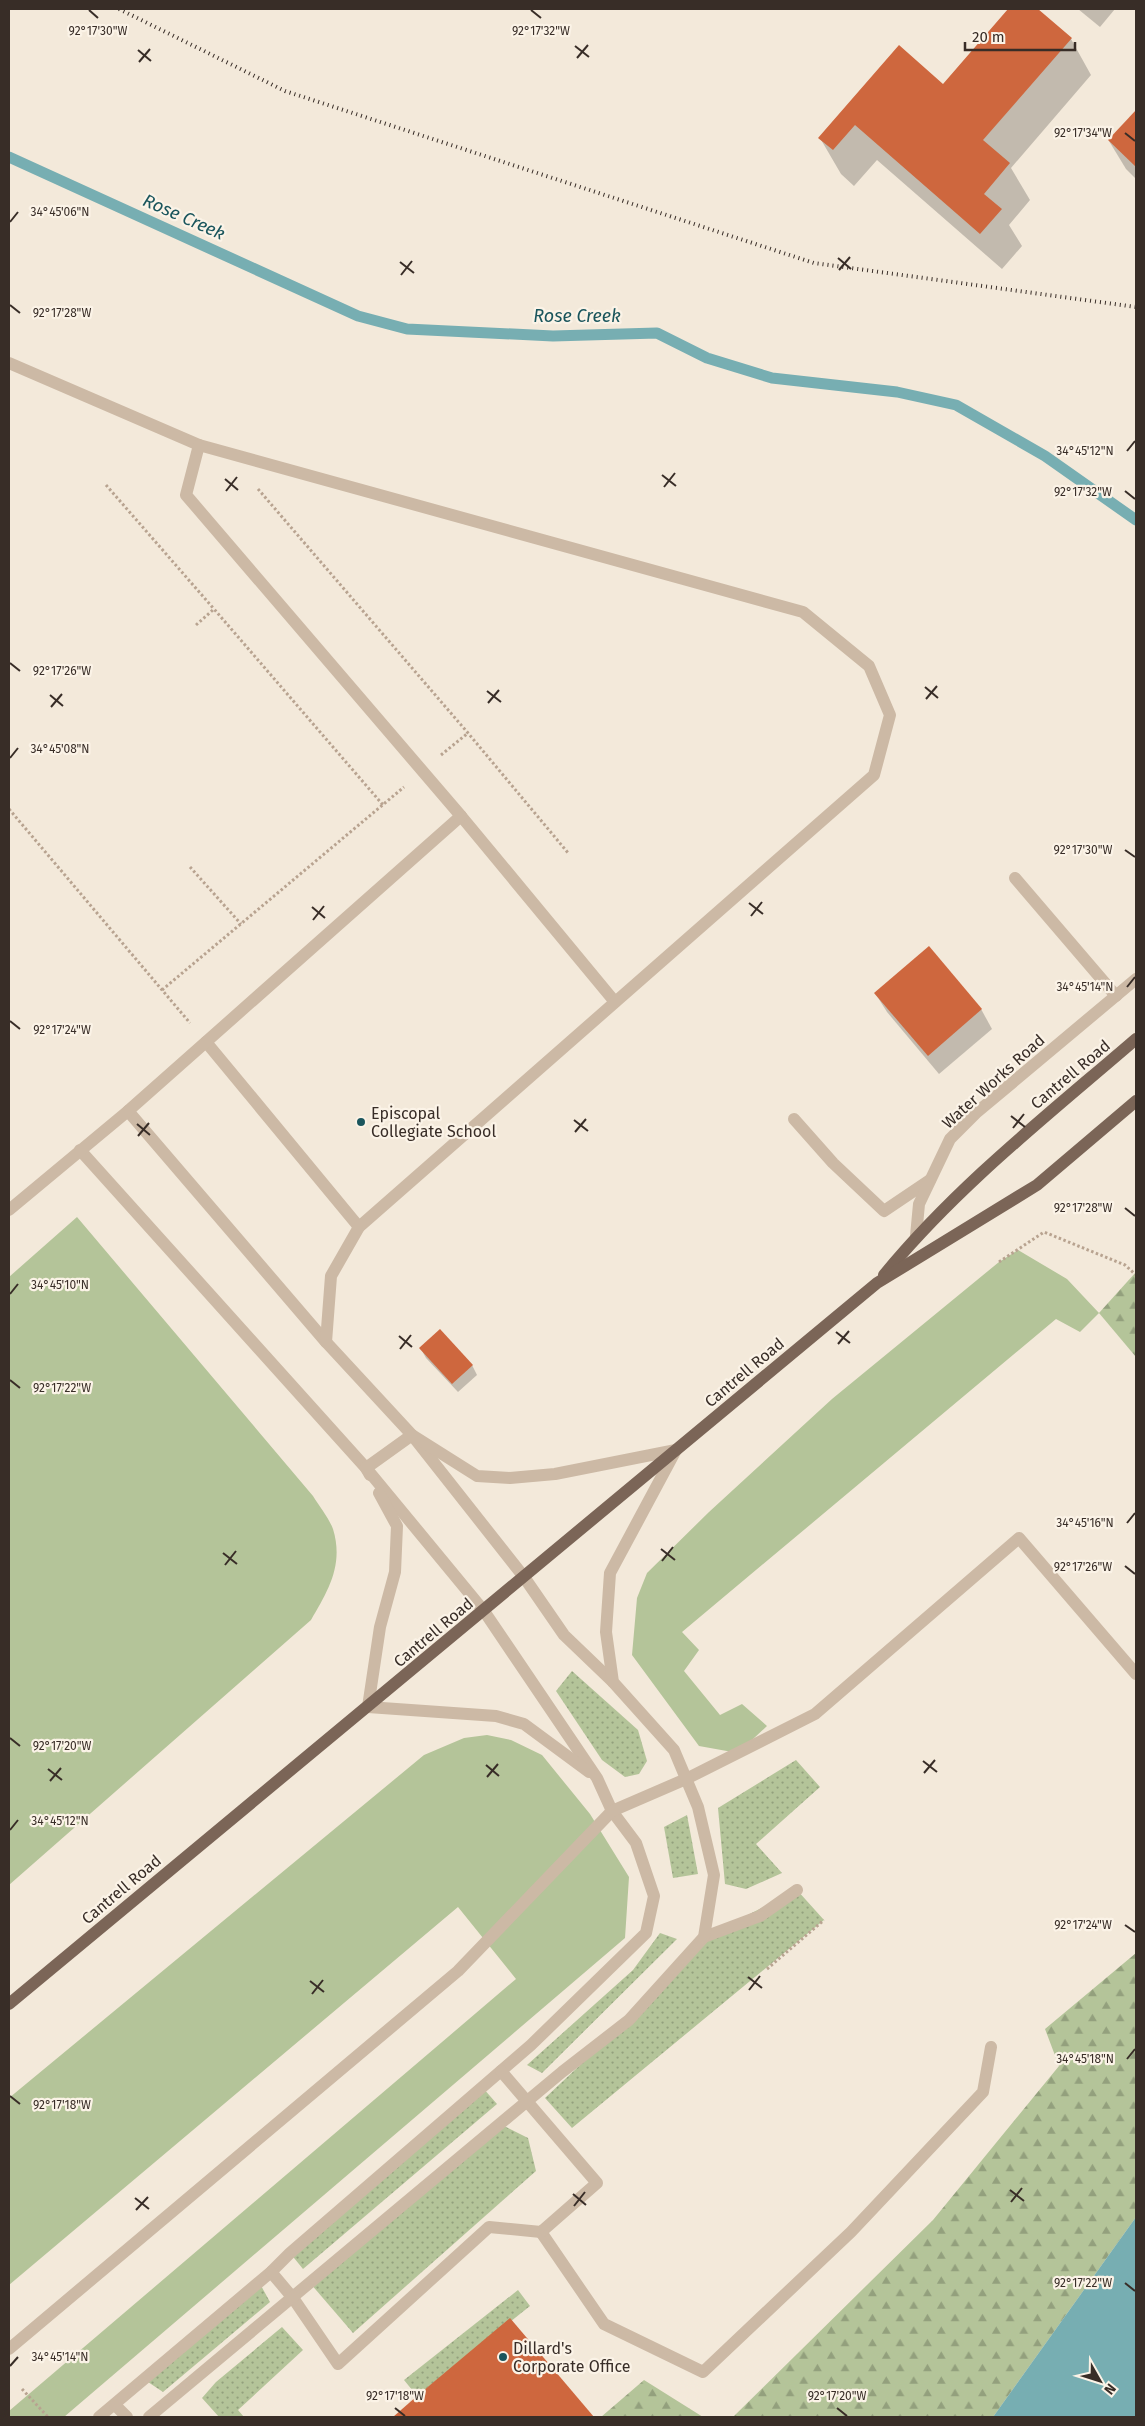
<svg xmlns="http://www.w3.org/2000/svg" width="1145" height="2426" font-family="'Fira Sans',sans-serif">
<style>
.green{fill:#b4c499}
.forest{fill:url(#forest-firs)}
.garden{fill:url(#garden-dots)}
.water{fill:#77aeb2}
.shadow{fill:#0003}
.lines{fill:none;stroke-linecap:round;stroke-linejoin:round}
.stream{stroke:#77aeb2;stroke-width:11}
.building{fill:#ce673e}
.path{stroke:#b8a390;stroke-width:3;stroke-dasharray:2.5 2.5;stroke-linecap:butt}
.lane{stroke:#ccb9a5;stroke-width:12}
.primary{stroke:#7b6557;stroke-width:12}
.rail{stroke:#382d27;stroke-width:4;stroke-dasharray:1 4;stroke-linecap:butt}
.ticks{fill:none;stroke:#382d27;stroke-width:2}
.poi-dot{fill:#1a555c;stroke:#fbf3e7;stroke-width:2}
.labels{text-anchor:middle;stroke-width:4.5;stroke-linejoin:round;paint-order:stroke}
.street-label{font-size:16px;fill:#382d27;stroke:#fbf3e7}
.poi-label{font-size:16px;fill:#382d27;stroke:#fbf3e7;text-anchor:start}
.water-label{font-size:18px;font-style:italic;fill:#1a555c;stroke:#fbf3e7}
.ticks-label{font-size:12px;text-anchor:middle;fill:#382d27;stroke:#fbf3e7;stroke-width:4.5;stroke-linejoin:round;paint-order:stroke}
</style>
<defs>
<pattern id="forest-firs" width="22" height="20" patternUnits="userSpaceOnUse" patternTransform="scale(1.25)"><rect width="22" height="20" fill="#b4c499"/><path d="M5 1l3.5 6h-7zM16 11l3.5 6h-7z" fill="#93a07d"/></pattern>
<pattern id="garden-dots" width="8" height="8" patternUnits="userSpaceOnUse" patternTransform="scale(1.25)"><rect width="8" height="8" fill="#b4c499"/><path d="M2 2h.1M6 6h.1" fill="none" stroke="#93a07d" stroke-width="1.8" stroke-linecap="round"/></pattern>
</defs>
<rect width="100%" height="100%" fill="#f3e9da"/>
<!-- green -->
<g class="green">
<path d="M77 1217 313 1496C319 1506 329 1518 333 1529 344 1565 328 1591 311 1620L9 1885V1277Z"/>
<path d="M1018 1250 1067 1279 1099 1313 1080 1332 1056 1319 682 1632 699 1650 684 1671 720 1715 742 1704 767 1726 738 1753 699 1746 632 1655 637 1598 647 1573 709 1512 832 1399 999 1262Z"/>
<path d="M487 1735 511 1740 542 1755 590 1814 629 1877 625 1938 64 2417H9V2411L516 1979 458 1907 9 2285V2098L424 1755 464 1738Z"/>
</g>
<!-- forest -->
<g class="forest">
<path d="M1136 1272V1357L1099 1313Z"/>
<path d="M1136 1953V2217L993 2417H733L933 2220 1059 2066 1045 2029Z"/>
<path d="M644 2380 703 2417H704H601Z"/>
</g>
<!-- garden -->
<g class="garden">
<path d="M572 1671 638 1730 647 1761 639 1774 625 1777 602 1760 556 1691Z"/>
<path d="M796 1760 820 1787 756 1844 782 1873 746 1889 725 1884 718 1808Z"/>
<path d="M687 1815 698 1874 673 1878 664 1827Z"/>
<path d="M797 1890 824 1920 572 2128 545 2098 628 2020 704 1937Z"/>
<path d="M660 1933 677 1939 542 2073 527 2065 633 1970Z"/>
<path d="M483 2088 497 2104 303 2269 290 2253Z"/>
<path d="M500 2124 528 2138 536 2171 353 2333 310 2283Z"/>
<path d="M259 2282 270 2302 163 2392 145 2380Z"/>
<path d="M518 2290 530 2306 417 2396 404 2380Z"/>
<path d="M282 2327 303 2350 238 2410 244 2417H219L202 2398 216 2382Z"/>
</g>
<!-- water -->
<path class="water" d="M1136 2217V2417H993Z"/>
<!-- shadow -->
<g class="shadow">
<path d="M1010 9H1036L1071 39 1091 75 1011 168 1030 200 1009 225 1022 246 1002 269 877 160 854 186 841 174 820 138 943 86Z"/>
<path d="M1078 9H1115L1100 27Z"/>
<path d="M1136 111V179L1126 169 1109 141Z"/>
<path d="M875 993 981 1009 992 1029 939 1074 887 1012Z"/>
<path d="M421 1349 472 1365 477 1375 458 1392 426 1358Z"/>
<path d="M510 2319 593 2417H397Z"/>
</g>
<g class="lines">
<!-- stream -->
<path class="stream" d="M9 157 358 316 407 329 553 336 657 333 707 358 772 378 897 392 956 405 1045 456 1136 520"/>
</g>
<!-- building -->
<g class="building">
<path d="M1008 9H1038L1072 38 983 140 1010 163 984 194 1002 209 980 234 855 125 833 150 818 138 899 45 943 84Z"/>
<path d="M1136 110V167L1108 140Z"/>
<path d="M929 946 982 1009 928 1056 874 993Z"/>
<path d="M440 1329 473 1365 452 1384 419 1348Z"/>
<path d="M510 2318 594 2417H393L417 2396Z"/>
</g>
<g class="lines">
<!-- path -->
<g class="path">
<path d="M106 485 214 609"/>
<path d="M258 489 468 733 569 854"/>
<path d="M196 625 214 609 383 805"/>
<path d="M441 755 468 733"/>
<path d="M9 809 190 1023"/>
<path d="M190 867 241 924"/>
<path d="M162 990 404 787"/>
<path d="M999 1262 1044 1232 1125 1265 1136 1275"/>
<path d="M767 1969 824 1920"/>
<path d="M22 2389 48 2417"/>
</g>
<!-- lane -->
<g class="lane">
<path d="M9 363 199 445"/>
<path d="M461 816 615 1002"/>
<path d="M1015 878 1116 996"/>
<path d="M206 1042 359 1227"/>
<path d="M128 1111 326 1342 412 1435 524 1577 564 1635 613 1682"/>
<path d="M794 1119 833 1163 884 1211 930 1180"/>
<path d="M80 1150 366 1468 484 1611 597 1778 612 1811 636 1843 654 1896 646 1933 531 2045 290 2253 271 2272 99 2417"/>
<path d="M9 1210 128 1111 461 816 186 495 199 445 803 612 869 666 890 715 874 775 359 1227 331 1276 326 1342"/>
<path d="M916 1236 919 1204 950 1139 976 1113 1136 979"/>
<path d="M370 1475 366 1468 412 1435 477 1476 510 1478 555 1474 676 1450"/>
<path d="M379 1493 397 1526 395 1572 380 1627 368 1707 496 1716 524 1724 589 1772"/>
<path d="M704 1937 760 1916 797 1890"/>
<path d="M541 2232 604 2324 703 2372 851 2232 983 2092 991 2047"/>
<path d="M271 2272 293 2298 338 2364 489 2227 541 2232 597 2183 501 2071"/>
<path d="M9 2349 458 1971 612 1811 686 1779 815 1714 1019 1538 1136 1674"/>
<path d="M115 2405 127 2417"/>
<path d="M149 2417 562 2072 629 2020 704 1937 714 1875 698 1807 674 1750 613 1682 606 1632 610 1573 676 1450"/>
</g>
<!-- primary -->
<g class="primary">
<path d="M884 1275C957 1186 1049 1114 1136 1039"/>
<path d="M9 2004 877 1283 1037 1185 1136 1101"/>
</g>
<!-- rail -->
<path class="rail" d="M119 9 285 91 814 263 1136 307"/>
</g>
<!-- ticks -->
<path class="ticks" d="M89 10 98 18M531 10 541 18M575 46 589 57M138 50 151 61M577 58 588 45M139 62 150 49M1125 133 1135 141M10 222 18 212M838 258 851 269M400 262 414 273M839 270 850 257M401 275 412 261M10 305 20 313M1127 451 1135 441M662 475 676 486M225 479 238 490M664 487 675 473M226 491 237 477M1125 491 1135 499M10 663 20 671M925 687 938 698M487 691 501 702M50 695 63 706M926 699 937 686M488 703 499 690M51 707 62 694M10 758 18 748M1125 850 1135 857M749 903 763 914M312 907 325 918M751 916 762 902M313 920 324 906M1127 987 1135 977M10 1021 20 1029M1011 1116 1025 1127M574 1120 588 1131M137 1124 150 1135M1013 1128 1024 1114M575 1132 586 1119M138 1136 149 1123M1125 1208 1135 1216M10 1294 18 1284M836 1332 850 1343M399 1336 412 1347M838 1344 849 1331M400 1349 411 1335M10 1380 20 1388M1127 1523 1135 1513M661 1549 675 1560M223 1553 237 1564M662 1561 673 1547M225 1565 236 1551M1125 1566 1135 1574M10 1738 20 1746M923 1761 937 1772M486 1765 499 1776M48 1769 62 1780M924 1773 935 1760M487 1777 498 1764M50 1781 61 1768M10 1830 18 1820M1125 1925 1135 1932M748 1977 762 1988M310 1981 324 1992M749 1990 760 1976M312 1994 323 1980M1127 2059 1135 2049M10 2096 20 2104M1010 2190 1024 2201M573 2194 586 2205M135 2198 149 2209M1011 2202 1022 2188M574 2206 585 2192M136 2210 148 2197M1125 2283 1135 2291M10 2366 18 2357M395 2408 405 2416M837 2408 847 2416"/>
<!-- markers -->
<g class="poi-dot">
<circle cx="361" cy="1122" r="5"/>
<circle cx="503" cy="2357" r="5"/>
</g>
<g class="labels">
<!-- street labels -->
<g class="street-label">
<text transform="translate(1070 1074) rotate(-40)" y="6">Cantrell Road</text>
<text transform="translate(993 1081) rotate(-42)" y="6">Water Works Road</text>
<text transform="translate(744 1372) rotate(-40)" y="6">Cantrell Road</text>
<text transform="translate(433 1632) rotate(-40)" y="6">Cantrell Road</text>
<text transform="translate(121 1889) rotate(-40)" y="6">Cantrell Road</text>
</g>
<!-- poi labels -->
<g class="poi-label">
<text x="371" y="1119">Episcopal<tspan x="371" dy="18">Collegiate School</tspan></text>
<text x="513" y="2354">Dillard's<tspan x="513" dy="18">Corporate Office</tspan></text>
</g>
<!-- water labels -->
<g class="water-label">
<text transform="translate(184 217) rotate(24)" y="6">Rose Creek</text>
<text x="577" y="322">Rose Creek</text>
</g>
</g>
<g class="ticks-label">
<text x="98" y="35">92°17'30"W</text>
<text x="541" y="35">92°17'32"W</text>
<text x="1083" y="137">92°17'34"W</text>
<text x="60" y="216">34°45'06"N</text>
<text x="62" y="317">92°17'28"W</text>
<text x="1085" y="455">34°45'12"N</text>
<text x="1083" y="496">92°17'32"W</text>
<text x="62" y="675">92°17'26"W</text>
<text x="60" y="753">34°45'08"N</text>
<text x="1083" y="854">92°17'30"W</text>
<text x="1085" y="991">34°45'14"N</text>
<text x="62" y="1034">92°17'24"W</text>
<text x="1083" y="1212">92°17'28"W</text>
<text x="60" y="1289">34°45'10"N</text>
<text x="62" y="1392">92°17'22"W</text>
<text x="1085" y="1527">34°45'16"N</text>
<text x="1083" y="1571">92°17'26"W</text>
<text x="62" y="1750">92°17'20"W</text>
<text x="60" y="1825">34°45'12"N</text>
<text x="1083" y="1929">92°17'24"W</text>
<text x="1085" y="2063">34°45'18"N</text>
<text x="62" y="2109">92°17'18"W</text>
<text x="1083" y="2287">92°17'22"W</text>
<text x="60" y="2361">34°45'14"N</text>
<text x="395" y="2400">92°17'18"W</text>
<text x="837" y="2400">92°17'20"W</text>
</g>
<!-- border -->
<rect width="1145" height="2426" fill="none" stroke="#382d27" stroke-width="20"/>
<!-- north arrow -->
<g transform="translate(1100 2381) rotate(129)" stroke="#fbf3e7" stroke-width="4" paint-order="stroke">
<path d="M0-4L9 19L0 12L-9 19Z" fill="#382d27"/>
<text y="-8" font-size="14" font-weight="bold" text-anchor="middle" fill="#382d27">N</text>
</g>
<!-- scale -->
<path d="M965 42v8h110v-8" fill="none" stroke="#382d27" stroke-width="2.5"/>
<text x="972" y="42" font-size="15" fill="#382d27" stroke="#fbf3e7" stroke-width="4" paint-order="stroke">20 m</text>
</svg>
